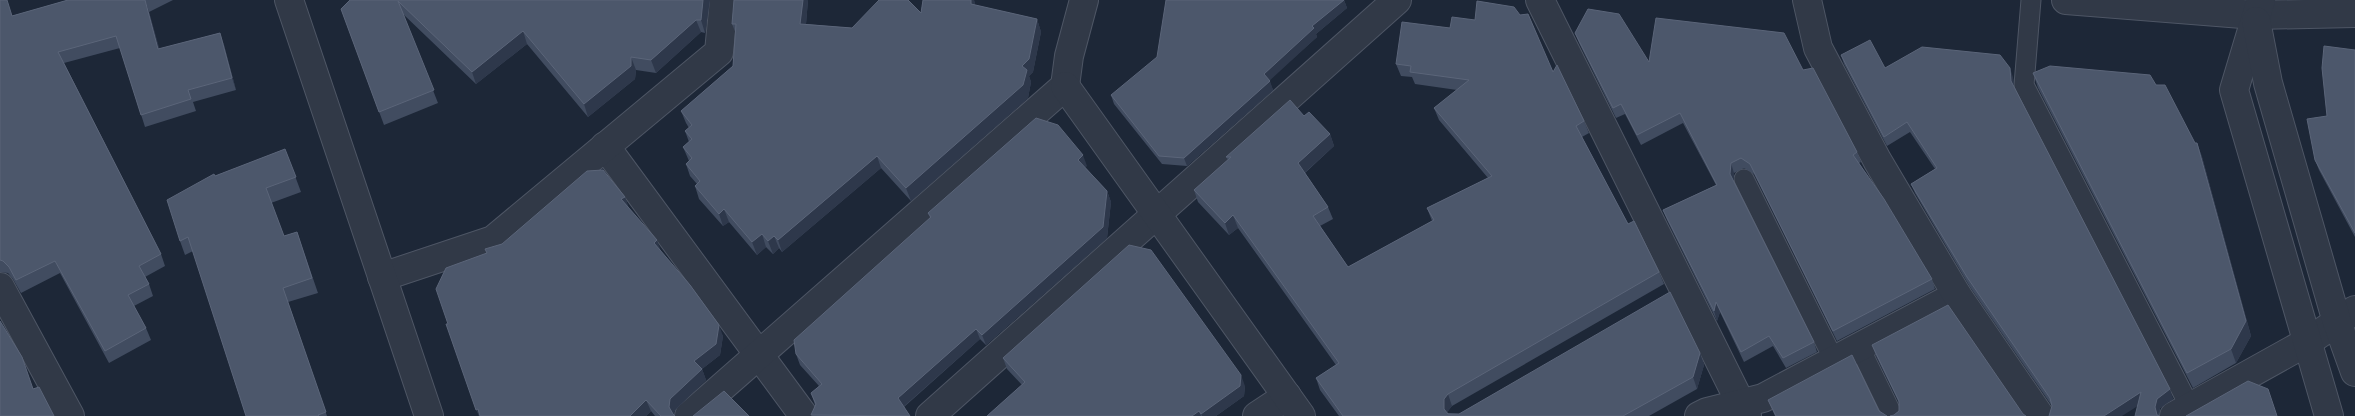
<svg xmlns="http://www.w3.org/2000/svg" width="2355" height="416" font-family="'Roboto Condensed',sans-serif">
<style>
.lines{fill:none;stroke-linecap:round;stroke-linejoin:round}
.service-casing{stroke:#4e5665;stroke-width:21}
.minor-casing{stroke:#4e5665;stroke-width:30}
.tertiary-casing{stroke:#4e5665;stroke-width:30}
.service{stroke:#313947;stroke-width:19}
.minor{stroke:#313947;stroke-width:28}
.tertiary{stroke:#313947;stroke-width:28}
.wall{fill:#414c60}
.shaded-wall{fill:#2e384b}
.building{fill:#4c576b;stroke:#5b6579}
</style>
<rect width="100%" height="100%" fill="#1d2737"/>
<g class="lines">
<!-- service casing -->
<g class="service-casing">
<g id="service">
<path d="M2031 0 2024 85 2190 407"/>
<path d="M1744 179 1834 360"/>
<path d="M1860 348 1893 416"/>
</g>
</g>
<!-- minor casing -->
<g class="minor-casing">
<g id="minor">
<path d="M1540 0 1747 416"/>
<path d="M605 146 804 416"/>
<path d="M382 277 493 240 719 52 724 0"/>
<path d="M0 287 70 416"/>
<path d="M689 416 1065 86 1069 56 1084 0"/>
<path d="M930 416 1397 0"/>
<path d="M1257 416 1287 396"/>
<path d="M1699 416 1707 412 1763 398 1957 295"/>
<path d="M2174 416 2307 342 2355 310"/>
</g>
</g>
<!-- tertiary casing -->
<g class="tertiary-casing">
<g id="tertiary">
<path d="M289 0 429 416"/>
<path d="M1807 0 1818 48 1877 160 1957 295 2040 416"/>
<path d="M2066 0 2255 15 2355 13"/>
<path d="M2261 0 2234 90 2329 416"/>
<path d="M2256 21 2268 83 2337 322 2355 372"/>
<path d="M1065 86 1301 416"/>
</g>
</g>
<!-- service -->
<use href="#service" class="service"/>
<!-- minor -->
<use href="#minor" class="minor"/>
<!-- tertiary -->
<use href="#tertiary" class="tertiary"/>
</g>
<!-- wall -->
<g class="wall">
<path d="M0 0 12 16 68 0H173L149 12 159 49 220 33 224 45 236 90 193 102 196 111 145 127 120 48 64 63 161 254 165 266 145 277 149 284 153 296 134 306 146 328 151 340 109 363 60 273 21 293 13 279 8 273 0 272Z"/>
<path d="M350 0H710L705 33 701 32 656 73 636 70 635 79 588 117 527 44 476 84 403 14 438 103 384 125 341 9Z"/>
<path d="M734 0H808L806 24 852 28 921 13 923 0H974L975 5 1037 19 1041 32 1033 72 1029 76 1031 82 1028 98 911 201 881 168 782 252 779 248 773 254 766 247 757 255 729 222 723 226 699 199 695 186 697 184 690 176 686 164 689 161 683 147 689 142 685 131 689 128 686 123 681 111 733 66 736 34 732 24Z"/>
<path d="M1344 0 1347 8 1316 34 1317 37 1269 80 1273 90 1187 166 1162 164 1114 104 1111 95Z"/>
<path d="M1575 33 1649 62 1803 70 1857 152 1861 162 1859 163 1932 279 1935 289 1837 341 1754 174 1744 168 1734 173V182L1814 342 1817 352 1786 368 1773 346 1744 362 1720 312 1717 321 1667 220 1663 210 1716 185 1683 123 1641 145 1625 114 1616 118 1579 43Z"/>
<path d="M2355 50V237L2319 170 2315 160Z"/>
<path d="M1841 55 1885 68 2013 77 2014 87 2173 399 2160 408 2159 416 2138 406H2052L1970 287 1915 193 1911 184 1935 169 1910 132 1887 146 1844 64Z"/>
<path d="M1396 64 1553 72 1584 121 1589 133 1582 137 1628 224 1659 272 1664 284 1452 406 1448 411V413L1459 414 1700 353 1704 365 1697 389 1649 416H1339L1320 390 1316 378 1336 365 1238 228 1229 235 1198 202 1194 190 1228 160 1226 157 1304 116 1330 134 1334 146 1305 173 1328 207 1333 219 1320 226 1348 267 1432 221 1427 208 1488 178 1439 120 1434 108 1457 90 1415 84 1412 77 1401 76Z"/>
<path d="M2033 73 2156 85 2195 143H2197L2202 157 2251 336 2236 363 2193 388 2038 88Z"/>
<path d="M285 149 301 192 271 203 284 236 297 232 318 293 288 302 327 416H246L193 251 185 255 180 241 215 176Z"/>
<path d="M1087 166 1085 167 1107 191 1111 202 1107 238 986 345 980 339 904 407 910 416H812L815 405 811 393 819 386 800 365 796 354 930 218 928 213Z"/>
<path d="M625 197 628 207 723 336 720 355 702 369 706 380 674 411V415L675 416H655L651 411 646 416H479L446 324H448L487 253 502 244Z"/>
<path d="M1872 345 2023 414 1894 415 1899 411V403L1876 356Z"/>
<path d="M1003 358 1245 386 1244 396 1216 416H987L1022 385 1007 369Z"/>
<path d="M1768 400 1879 411 1887 416H1775Z"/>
</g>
<!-- shaded-wall -->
<g class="shaded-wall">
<path d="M145 0 149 12 163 61 158 49Z"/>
<path d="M703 0H710L705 33 701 20Z"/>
<path d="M803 0H808L805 36 800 24Z"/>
<path d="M971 0H974L976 7 971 4Z"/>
<path d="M1344 0 1347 8 1316 34 1317 37 1267 83 1264 74 1312 26Z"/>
<path d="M1037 19 1041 32 1033 72 1029 76 1031 82 1028 98 911 201 906 188 1022 66Z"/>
<path d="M696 20 701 32 656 73 651 60Z"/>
<path d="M523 31 527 44 476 84 472 72Z"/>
<path d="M220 33 224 45 236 90 232 78Z"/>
<path d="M631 57 636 70 635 79 588 117 584 104Z"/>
<path d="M2010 68 2013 77 2014 90 2011 81Z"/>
<path d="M1270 81 1273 90 1187 166 1184 158Z"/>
<path d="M1330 134 1334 146 1302 175 1298 163Z"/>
<path d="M2197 143 2202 157 2251 336 2236 363 2231 349Z"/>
<path d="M1083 155 1087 166 1082 170 1078 160Z"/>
<path d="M877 156 881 168 782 252 778 240Z"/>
<path d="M1731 163 1734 173V184L1730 174Z"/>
<path d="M1107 191 1111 202 1107 238 986 345 982 335Z"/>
<path d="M625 197 629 208 621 199Z"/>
<path d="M724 209 729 222 723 226 719 214Z"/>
<path d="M1233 215 1238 228 1229 235 1225 223Z"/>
<path d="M762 234 766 247 757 255 752 242Z"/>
<path d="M774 236 779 248 773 254 768 241Z"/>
<path d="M657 240 661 251 654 243Z"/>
<path d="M1716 302 1720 312 1717 321 1714 311Z"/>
<path d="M719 325 723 336 720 355 702 369 706 380 674 411V416L669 407 670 399 694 361Z"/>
<path d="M976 329 980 339 902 408 898 398Z"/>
<path d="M1700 353 1704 365 1697 389 1693 377Z"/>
<path d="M1241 375 1245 386 1244 396 1216 416H1202L1201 414Z"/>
<path d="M2170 389 2173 399 2160 408 2158 416 2155 407 2157 399Z"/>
<path d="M2141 392 2144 402 2122 416H2104Z"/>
<path d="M1448 394 1452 406 1448 411V416L1444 409V399Z"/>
<path d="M646 400 651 411 646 416H630Z"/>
<path d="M478 409 481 416H479L476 410Z"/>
<path d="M1199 411 1201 416H1192Z"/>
</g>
<!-- building -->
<g class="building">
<path d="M0 0H7L12 16 68 0H145L158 49 220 33 232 78 188 90 191 99 141 115 116 36 58 52 161 254 139 266 149 284 128 295 146 328 105 351 55 261 16 280 9 267 3 261 0 260Z"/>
<path d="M350 0H703L701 20H696L651 60 631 57V66L584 104 523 31 472 72 398 1 434 90 379 112 341 9Z"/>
<path d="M734 0H803L800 24 852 28 879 0H908L921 13 923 0H971V4L1037 19 1029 59 1022 66 1027 70 1023 85 906 188 877 156 778 240 774 236 768 241 762 234 752 242 724 209 719 214 695 186 700 181 686 164 692 158 683 147 692 139 685 131 692 125 681 111 733 66 736 24H732Z"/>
<path d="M1166 0H1344L1312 26 1314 28 1264 74 1270 81 1184 158 1159 156 1111 95 1157 57Z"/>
<path d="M1477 1 1514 7 1520 15 1528 14 1553 72 1557 65 1584 121 1576 126 1628 224 1634 221 1659 272 1448 394 1444 399V409L1448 414H1459L1670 292 1700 353 1693 377 1623 416H1343L1316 378 1339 363 1233 215 1225 223 1194 190 1231 157H1226L1290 100 1304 116 1309 112 1330 134 1298 163 1328 207 1313 216 1348 267 1434 220 1427 208 1492 176 1434 108 1469 80 1410 72 1411 66 1396 64 1402 22 1450 28 1452 17 1475 20Z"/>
<path d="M1588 9 1619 14 1649 62 1656 18 1784 33 1803 70 1813 68 1857 152 1853 155 1884 199 1932 279 1833 331 1750 164 1741 158 1731 163 1730 174 1814 342 1783 358 1769 336 1741 352 1716 302 1714 311 1663 210 1717 185 1680 113 1637 135 1621 104 1613 108 1575 33Z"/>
<path d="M1870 40 1885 68 1922 47 2000 55 2010 68 2011 81 2170 389 2157 399 2155 407 2157 415 2159 416H2135L2141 392 2104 416H2049L2052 406 2050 398 1967 277 1911 184 1937 168 1907 122 1884 137 1841 55Z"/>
<path d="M2324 46 2355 50V233L2315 160 2307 119 2327 116 2322 68Z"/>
<path d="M2050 66 2150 75 2156 85H2165L2195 143H2197L2246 321 2231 349 2187 373 2033 73Z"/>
<path d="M1036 118 1058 125 1083 155 1078 160 1107 191 1103 227 982 335 976 329 898 398 910 416 811 415 816 404 811 393 822 384 796 354 794 340 931 217 928 213Z"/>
<path d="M285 149 296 177 266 188 284 236 297 232 312 278 283 288 326 412 318 415 319 416H246L188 237 180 241 167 200 214 174 215 176Z"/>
<path d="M603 170 625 197 621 199 657 240 654 243 690 285 719 325 716 344 694 361 702 369 670 399 669 407 673 414 675 416H661L646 400 630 416H480L478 409 476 410 446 324H448L436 289 446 268 487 253 485 249 502 244 587 171Z"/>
<path d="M1129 245 1151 250 1241 375 1240 386 1201 414 1199 411 1192 416H987L1025 382 1003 358Z"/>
<path d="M1948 305 2023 414 2026 416H1890L1894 415 1899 411V401L1872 345Z"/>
<path d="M0 321 22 357 33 389 39 387 54 416H0Z"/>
<path d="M1852 355 1879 411 1887 416H1776L1768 400Z"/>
<path d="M2248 381 2268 389 2277 416H2186Z"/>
<path d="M724 391 749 416H693Z"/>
</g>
</svg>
